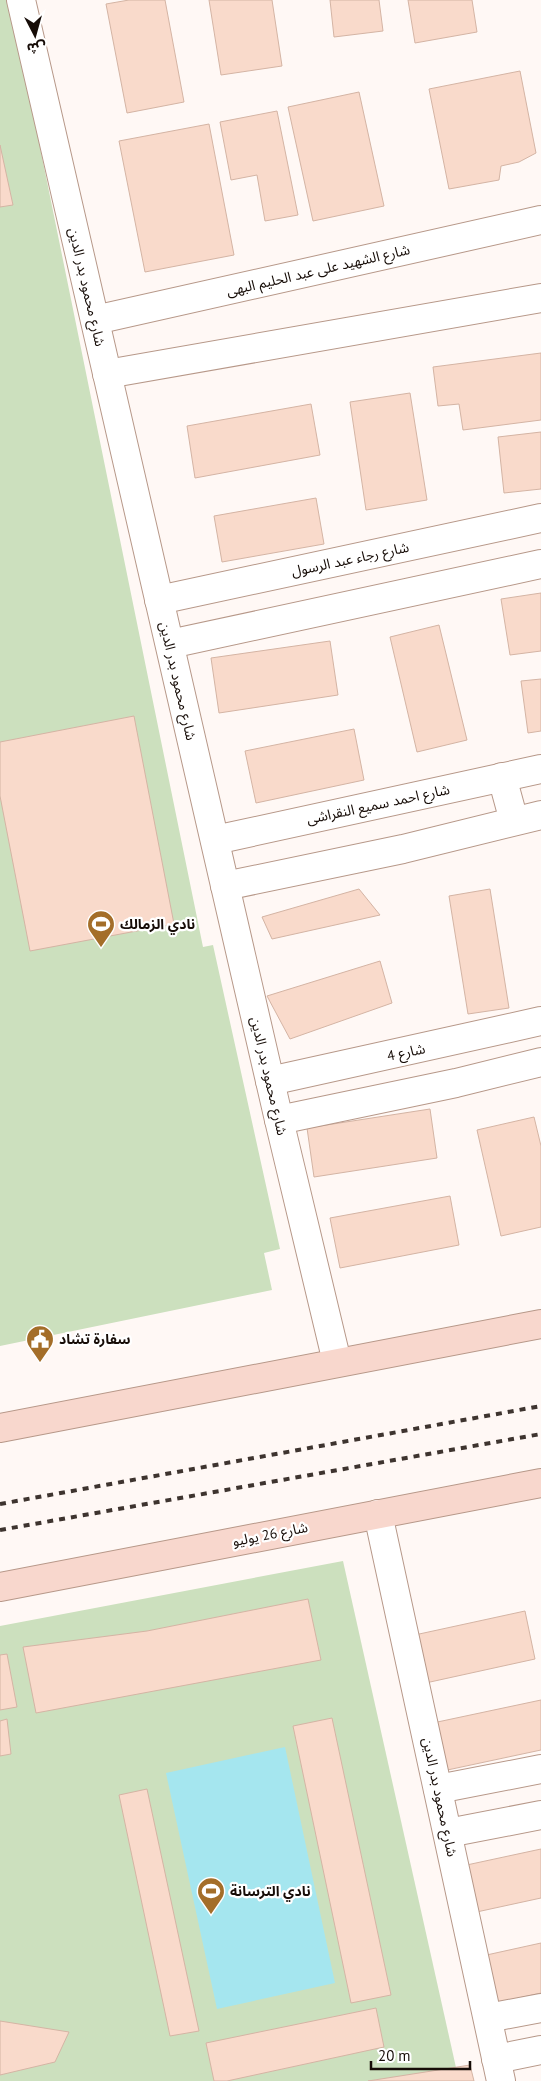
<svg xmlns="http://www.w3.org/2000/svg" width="541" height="2081" font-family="'PT Sans','Noto Sans Arabic',sans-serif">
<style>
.pitch{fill:#cce0be}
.water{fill:#a5e6ef}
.building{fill:#f9dacb;stroke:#d4b4a4}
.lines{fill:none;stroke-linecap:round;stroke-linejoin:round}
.street-casing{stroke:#b79889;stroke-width:30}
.secondary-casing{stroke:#b79889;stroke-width:30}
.street{stroke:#fff;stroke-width:28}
.secondary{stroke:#f8d7cd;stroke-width:28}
.rail{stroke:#3e342f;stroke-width:4;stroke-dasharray:6 6;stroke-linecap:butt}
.labels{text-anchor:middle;stroke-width:4.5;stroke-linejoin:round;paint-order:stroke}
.street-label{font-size:14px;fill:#160c07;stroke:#fff}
.poi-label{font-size:14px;font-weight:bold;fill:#160c07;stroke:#fff;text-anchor:start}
</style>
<rect width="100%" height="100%" fill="#fff8f5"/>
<!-- pitch -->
<g class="pitch">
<path d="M0 0H10L203 947 213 945 280 1249 264 1253 272 1290 0 1346Z"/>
<path d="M343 1561 459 2081H0V1626Z"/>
</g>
<!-- water -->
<path class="water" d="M285 1747 335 1983 217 2009 166 1773Z"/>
<!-- building -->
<g class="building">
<path d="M129 0H165L184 102 127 113 106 4Z"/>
<path d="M209 0H272L282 66 221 75Z"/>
<path d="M330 0H379L383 31 334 37Z"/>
<path d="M408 0H472L477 32 415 43Z"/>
<path d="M520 71 536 153 519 162 501 166 499 180 449 189 429 89Z"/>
<path d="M359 92 384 206 313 221 288 107Z"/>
<path d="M277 111 298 215 265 221 257 175 231 180 220 122Z"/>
<path d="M209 124 234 255 145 272 119 141Z"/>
<path d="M0 145 13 205 0 207Z"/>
<path d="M541 353V420L463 430 459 404 438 406 433 367Z"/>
<path d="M410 393 427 500 366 510 350 402Z"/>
<path d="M311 404 320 455 195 478 187 426Z"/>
<path d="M541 432V489L504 493 498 437Z"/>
<path d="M316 498 324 544 222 562 214 516Z"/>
<path d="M541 593V651L510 655 501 599Z"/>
<path d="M439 625 467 740 417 752 390 637Z"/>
<path d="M330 641 338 695 219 713 211 658Z"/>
<path d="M541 679V731L528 733 521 681Z"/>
<path d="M134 716 174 924 30 951 0 796V742Z"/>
<path d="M354 729 364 780 256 803 245 751Z"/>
<path d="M359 889 380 915 272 939 262 917Z"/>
<path d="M490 889 509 1008 468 1014 449 896Z"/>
<path d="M380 961 392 1003 290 1039 267 996Z"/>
<path d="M430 1109 437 1158 314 1177 307 1128Z"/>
<path d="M534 1117 541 1146V1227L501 1236 477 1130Z"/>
<path d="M450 1196 459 1245 340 1268 330 1218Z"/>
<path d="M308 1599 321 1660 36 1713 23 1647 147 1631Z"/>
<path d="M525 1611 535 1659 421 1684 410 1636Z"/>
<path d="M7 1654 17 1707 0 1710V1655Z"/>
<path d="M541 1700V1750L438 1772 428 1724Z"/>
<path d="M332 1718 391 1995 351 2003 293 1726Z"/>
<path d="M7 1719 11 1754 0 1756V1721Z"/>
<path d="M147 1789 199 2031 170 2036 119 1795Z"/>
<path d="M541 1849V1898L472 1913 462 1866Z"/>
<path d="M541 1943V1993L492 2004 482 1956Z"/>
<path d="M376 2008 384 2047 227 2081H214L206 2043Z"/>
<path d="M0 2021 69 2032 55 2062 0 2075Z"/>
<path d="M470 2065 474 2081H368Z"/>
</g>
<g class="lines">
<!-- street casing -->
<g class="street-casing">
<g id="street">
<path d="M21 0 279 1120 337 1362"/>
<path d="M95 320 541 220"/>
<path d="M107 374 541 298"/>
<path d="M159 600 541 518"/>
<path d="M170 644 541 564"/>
<path d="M502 777 514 821"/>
<path d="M215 840 541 769"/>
<path d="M225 886 403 849 541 815"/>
<path d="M270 1081 541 1021"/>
<path d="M279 1120 456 1083 541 1062"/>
<path d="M378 1514 501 2081"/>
<path d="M438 1789 541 1769"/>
<path d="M448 1833 541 1815"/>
<path d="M488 2018 541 2008"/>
<path d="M496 2059 541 2050"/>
</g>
</g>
<!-- secondary casing -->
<g class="secondary-casing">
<g id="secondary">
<path d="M0 1428 541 1324"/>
<path d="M0 1587 541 1483"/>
</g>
</g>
<!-- street -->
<use href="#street" class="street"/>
<!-- secondary -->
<use href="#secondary" class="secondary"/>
<!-- rail -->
<g class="rail">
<path d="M0 1504 541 1406"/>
<path d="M0 1530 541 1434"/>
</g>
</g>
<!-- icons -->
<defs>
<g id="stadium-pin" transform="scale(1.4375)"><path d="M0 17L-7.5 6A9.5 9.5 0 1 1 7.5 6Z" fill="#a46e29" stroke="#fff"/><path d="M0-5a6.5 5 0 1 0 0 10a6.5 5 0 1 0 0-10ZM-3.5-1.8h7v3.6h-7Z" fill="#fff"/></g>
<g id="civic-pin" transform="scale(1.4375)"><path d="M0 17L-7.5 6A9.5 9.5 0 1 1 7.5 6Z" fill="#a46e29" stroke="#fff"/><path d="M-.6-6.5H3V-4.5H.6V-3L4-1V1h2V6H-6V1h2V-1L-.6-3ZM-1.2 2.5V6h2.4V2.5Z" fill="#fff"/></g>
</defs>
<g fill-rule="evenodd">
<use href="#stadium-pin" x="101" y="924"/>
<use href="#civic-pin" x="40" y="1339"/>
<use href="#stadium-pin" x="211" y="1891"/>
</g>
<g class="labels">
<!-- street labels -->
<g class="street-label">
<text transform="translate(318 270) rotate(-13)" y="5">شارع الشهيد على عبد الحليم البهى</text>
<text transform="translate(87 287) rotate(77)" y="5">شارع محمود بدر الدين</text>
<text transform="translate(350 559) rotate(-12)" y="5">شارع رجاء عبد الرسول</text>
<text transform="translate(178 681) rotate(77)" y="5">شارع محمود بدر الدين</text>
<text transform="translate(378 804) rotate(-12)" y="5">شارع احمد سميع النقراشى</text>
<text transform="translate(406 1052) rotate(-12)" y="5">شارع 4</text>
<text transform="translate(269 1076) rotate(77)" y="5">شارع محمود بدر الدين</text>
<text transform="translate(270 1534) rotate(-11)" y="5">شارع 26 يوليو</text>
<text transform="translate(440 1797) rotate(78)" y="5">شارع محمود بدر الدين</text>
</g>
<!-- poi labels -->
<g class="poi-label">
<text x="120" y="929">نادي الزمالك</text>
<text x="59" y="1344">سفارة تشاد</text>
<text x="230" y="1896">نادي الترسانة</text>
</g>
</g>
<!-- north arrow -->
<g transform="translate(35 35) rotate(174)" stroke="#ffffff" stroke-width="4" paint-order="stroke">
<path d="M0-4L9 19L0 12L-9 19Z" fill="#160c07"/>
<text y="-8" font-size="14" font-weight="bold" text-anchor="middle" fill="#160c07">ش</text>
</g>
<!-- scale -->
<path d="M371 2061v8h99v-8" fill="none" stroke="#160c07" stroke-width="2.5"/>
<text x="378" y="2061" font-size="15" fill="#160c07" stroke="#ffffff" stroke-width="4" paint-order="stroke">20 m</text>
</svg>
